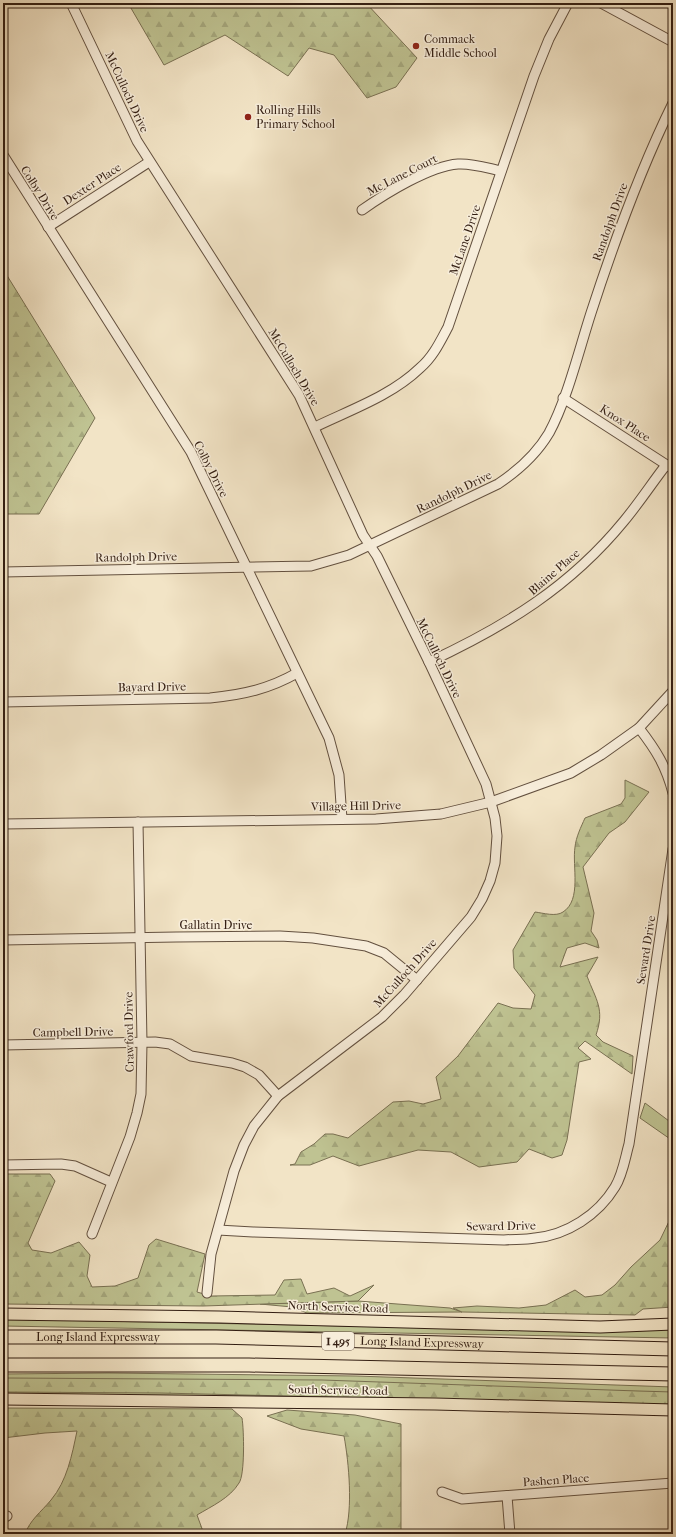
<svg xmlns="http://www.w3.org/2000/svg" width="676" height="1537" font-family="'IM FELL French Canon',serif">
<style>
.grass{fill:#bfc392;stroke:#797052}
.forest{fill:url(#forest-firs);stroke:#797052}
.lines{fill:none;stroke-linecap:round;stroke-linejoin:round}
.minor-casing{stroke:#63503f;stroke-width:11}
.major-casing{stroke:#331e12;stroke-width:13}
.highway-casing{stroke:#331e12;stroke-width:15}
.minor{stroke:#f7edda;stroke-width:9}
.major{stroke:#f2e4c6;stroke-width:11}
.highway{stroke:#f2e4c6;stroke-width:13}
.poi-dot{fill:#8f2418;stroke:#f7edda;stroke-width:1.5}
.labels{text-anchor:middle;stroke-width:3;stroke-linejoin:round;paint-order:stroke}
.shield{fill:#f7edda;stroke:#6e5c4e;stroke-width:1}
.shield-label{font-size:11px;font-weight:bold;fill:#331e12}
.poi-label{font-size:12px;fill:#331e12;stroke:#f7edda;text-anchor:start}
.street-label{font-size:12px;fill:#331e12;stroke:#f7edda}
</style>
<defs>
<pattern id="forest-firs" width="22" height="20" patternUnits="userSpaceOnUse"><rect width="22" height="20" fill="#bfc392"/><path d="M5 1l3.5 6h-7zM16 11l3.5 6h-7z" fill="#a5a77d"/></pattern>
</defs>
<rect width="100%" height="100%" fill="#f2e4c6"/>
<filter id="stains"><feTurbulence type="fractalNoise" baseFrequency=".005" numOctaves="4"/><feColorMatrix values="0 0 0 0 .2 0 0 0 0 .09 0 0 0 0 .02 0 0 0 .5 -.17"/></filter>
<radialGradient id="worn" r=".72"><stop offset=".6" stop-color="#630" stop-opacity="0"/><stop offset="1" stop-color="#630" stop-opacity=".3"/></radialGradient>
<!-- grass -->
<g class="grass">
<path d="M645 1103 673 1124V1141L640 1118Z"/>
<path d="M358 1301 450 1308 462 1312 307 1313 292 1307 260 1304Z"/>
<path d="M3 1319 536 1330 636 1331 673 1328V1338L3 1326Z"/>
<path d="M108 1373 356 1376 673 1387V1405L3 1395V1374Z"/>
</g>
<!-- forest -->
<g class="forest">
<path d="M128 3H366L417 58 396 87 367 98 334 55 309 48 288 76 225 35 164 65Z"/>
<path d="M3 269 95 418 39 514H3Z"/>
<path d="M625 780 649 792 625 822 609 833 583 867 594 913 591 931 597 940 599 948 585 943 567 948 560 967 598 957 587 976C596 1000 605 1009 596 1035L603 1042 633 1056 632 1074 585 1041 578 1048 591 1059 579 1062 567 1140 562 1155 552 1158 529 1149 517 1162 479 1167 451 1152 418 1150 359 1166 333 1156 310 1165H290L295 1164 301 1152 314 1144 325 1134H333L348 1138 393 1102 409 1101 423 1104 441 1099 436 1077 458 1056 498 1003 513 1008 531 1009 535 995 514 968 513 950 535 912C543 913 556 917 563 912 582 900 572 866 575 847 576 837 581 827 585 818L621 804 625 798Z"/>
<path d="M3 1174H50L55 1181 28 1243 32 1250 51 1253 79 1242 90 1255 87 1276 92 1287 115 1286 138 1278 149 1245 156 1239 205 1254 197 1292 211 1296 275 1295 284 1280 301 1279 307 1294 334 1288 350 1296 374 1285 358 1301 203 1306 3 1304V1258L5 1255 4 1242 6 1225 3 1221Z"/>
<path d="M673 1213V1307L643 1309 635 1315 462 1312 453 1308 477 1306 519 1308 546 1305 575 1290 585 1297 602 1295 615 1285 631 1267 660 1240Z"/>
<path d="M7 1378 322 1380 638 1391 673 1392V1405L160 1393 3 1392V1379Z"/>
<path d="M3 1408 232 1409 242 1418C244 1430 245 1475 239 1483 230 1498 212 1506 197 1515L204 1534H25C30 1520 41 1512 51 1500 67 1481 72 1455 77 1431L45 1433 3 1438Z"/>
<path d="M287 1410 355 1415 401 1424V1534H345C353 1509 349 1463 344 1436L301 1429 267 1416Z"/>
</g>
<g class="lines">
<!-- minor casing -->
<g class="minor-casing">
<g id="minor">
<path d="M71 3 137 141 299 395 363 535 377 556 429 662 486 784 495 818 497 836 495 863 490 881 482 899 471 917 404 995 382 1017 278 1096 254 1126 244 1145 234 1171 211 1254 207 1293"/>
<path d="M601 3 673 42"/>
<path d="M3 155 191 452 329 738 339 775 342 819"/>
<path d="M362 210C386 193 430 166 458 164 472 163 487 168 501 171"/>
<path d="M48 227 149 162"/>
<path d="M563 398 673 469"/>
<path d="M315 427C350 410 391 396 420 368 433 357 440 342 448 327L534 76 549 39 568 3"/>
<path d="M3 572 311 566 349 555 498 484C519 470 536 455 549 433 567 400 579 350 591 313 614 242 640 170 673 103"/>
<path d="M429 662C506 626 570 587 624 521 639 503 652 483 666 465"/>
<path d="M3 702 210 698C242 695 269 689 297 673"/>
<path d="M639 728C656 750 666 766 673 793"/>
<path d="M3 824 376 819 441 814 491 802 571 773 601 755 639 728 673 691"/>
<path d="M3 940 176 937 280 936 313 938 366 946 384 953 417 980"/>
<path d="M3 1045 155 1042 170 1044 191 1056 232 1063 245 1067 259 1075 278 1096"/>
<path d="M3 1165 61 1164 75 1166 111 1182"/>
<path d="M218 1230 253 1232 504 1240C514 1239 525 1240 535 1238 567 1235 598 1215 615 1187 623 1174 625 1158 629 1144L673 849"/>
<path d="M92 1234 130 1137 137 1113 141 1094 142 1043 138 822"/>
<path d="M442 1492 462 1499 673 1483"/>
<path d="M507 1496 510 1534"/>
<path d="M3 1518 7 1516"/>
</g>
</g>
<!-- major casing -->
<g class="major-casing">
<g id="major">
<path d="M3 1314 219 1317 600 1327 673 1324"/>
<path d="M3 1399 435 1404 673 1410"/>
</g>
</g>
<!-- highway casing -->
<g class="highway-casing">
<g id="highway">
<path id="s1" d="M3 1337H216L673 1349"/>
<path d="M3 1365H249L673 1374"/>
</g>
</g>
<!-- minor -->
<use href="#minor" class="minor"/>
<!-- major -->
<use href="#major" class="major"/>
<!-- highway -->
<use href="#highway" class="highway"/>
</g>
<!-- markers -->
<g class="poi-dot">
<circle cx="416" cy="46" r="4"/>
<circle cx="248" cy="117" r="4"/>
</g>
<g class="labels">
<!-- shield labels -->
<rect class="shield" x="322" y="1332" width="32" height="18" rx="3"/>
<g class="shield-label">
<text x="338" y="1345">I 495</text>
</g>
<!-- poi labels -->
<g class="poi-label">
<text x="424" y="43">Commack<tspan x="424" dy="14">Middle School</tspan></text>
<text x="256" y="114">Rolling Hills<tspan x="256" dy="14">Primary School</tspan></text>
</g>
<!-- street labels -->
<g class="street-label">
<text transform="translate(127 92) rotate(65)" y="4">McCulloch Drive</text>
<text transform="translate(402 175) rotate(-27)" y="4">Mc Lane Court</text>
<text transform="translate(92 184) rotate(-33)" y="4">Dexter Place</text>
<text transform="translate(40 193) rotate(58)" y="4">Colby Drive</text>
<text transform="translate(610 222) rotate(-70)" y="4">Randolph Drive</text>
<text transform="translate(465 240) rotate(-71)" y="4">McLane Drive</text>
<text transform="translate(294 367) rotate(59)" y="4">McCulloch Drive</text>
<text transform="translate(625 423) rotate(33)" y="4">Knox Place</text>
<text transform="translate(211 469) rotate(63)" y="4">Colby Drive</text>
<text transform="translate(454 492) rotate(-26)" y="4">Randolph Drive</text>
<text transform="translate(136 557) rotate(-1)" y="4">Randolph Drive</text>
<text transform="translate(554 572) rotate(-41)" y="4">Blaine Place</text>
<text transform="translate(439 658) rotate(64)" y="4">McCulloch Drive</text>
<text transform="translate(152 687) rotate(-1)" y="4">Bayard Drive</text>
<text transform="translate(356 806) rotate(-1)" y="4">Village Hill Drive</text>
<text x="216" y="929">Gallatin Drive</text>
<text transform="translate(646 950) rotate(-81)" y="4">Seward Drive</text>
<text transform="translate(405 973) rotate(-48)" y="4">McCulloch Drive</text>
<text transform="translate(73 1032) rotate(-1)" y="4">Campbell Drive</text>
<text transform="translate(129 1032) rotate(-91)" y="4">Crawford Drive</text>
<text transform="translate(501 1226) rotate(-1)" y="4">Seward Drive</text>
<text transform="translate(338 1307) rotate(2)" y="4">North Service Road</text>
<text dy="4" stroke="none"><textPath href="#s1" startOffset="95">Long Island Expressway</textPath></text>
<text dy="4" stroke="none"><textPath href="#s1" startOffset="419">Long Island Expressway</textPath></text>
<text transform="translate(338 1390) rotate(1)" y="4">South Service Road</text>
<text transform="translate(556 1480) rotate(-4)" y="4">Pashen Place</text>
</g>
</g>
<!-- margin -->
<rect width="676" height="1537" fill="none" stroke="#f2e4c6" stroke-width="16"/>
<rect x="4" y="4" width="668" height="1529" fill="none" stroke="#331e12" stroke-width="2"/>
<rect x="8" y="8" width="660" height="1521" fill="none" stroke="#331e12"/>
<rect width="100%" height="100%" filter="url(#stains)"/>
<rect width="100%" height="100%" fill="url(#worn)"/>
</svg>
